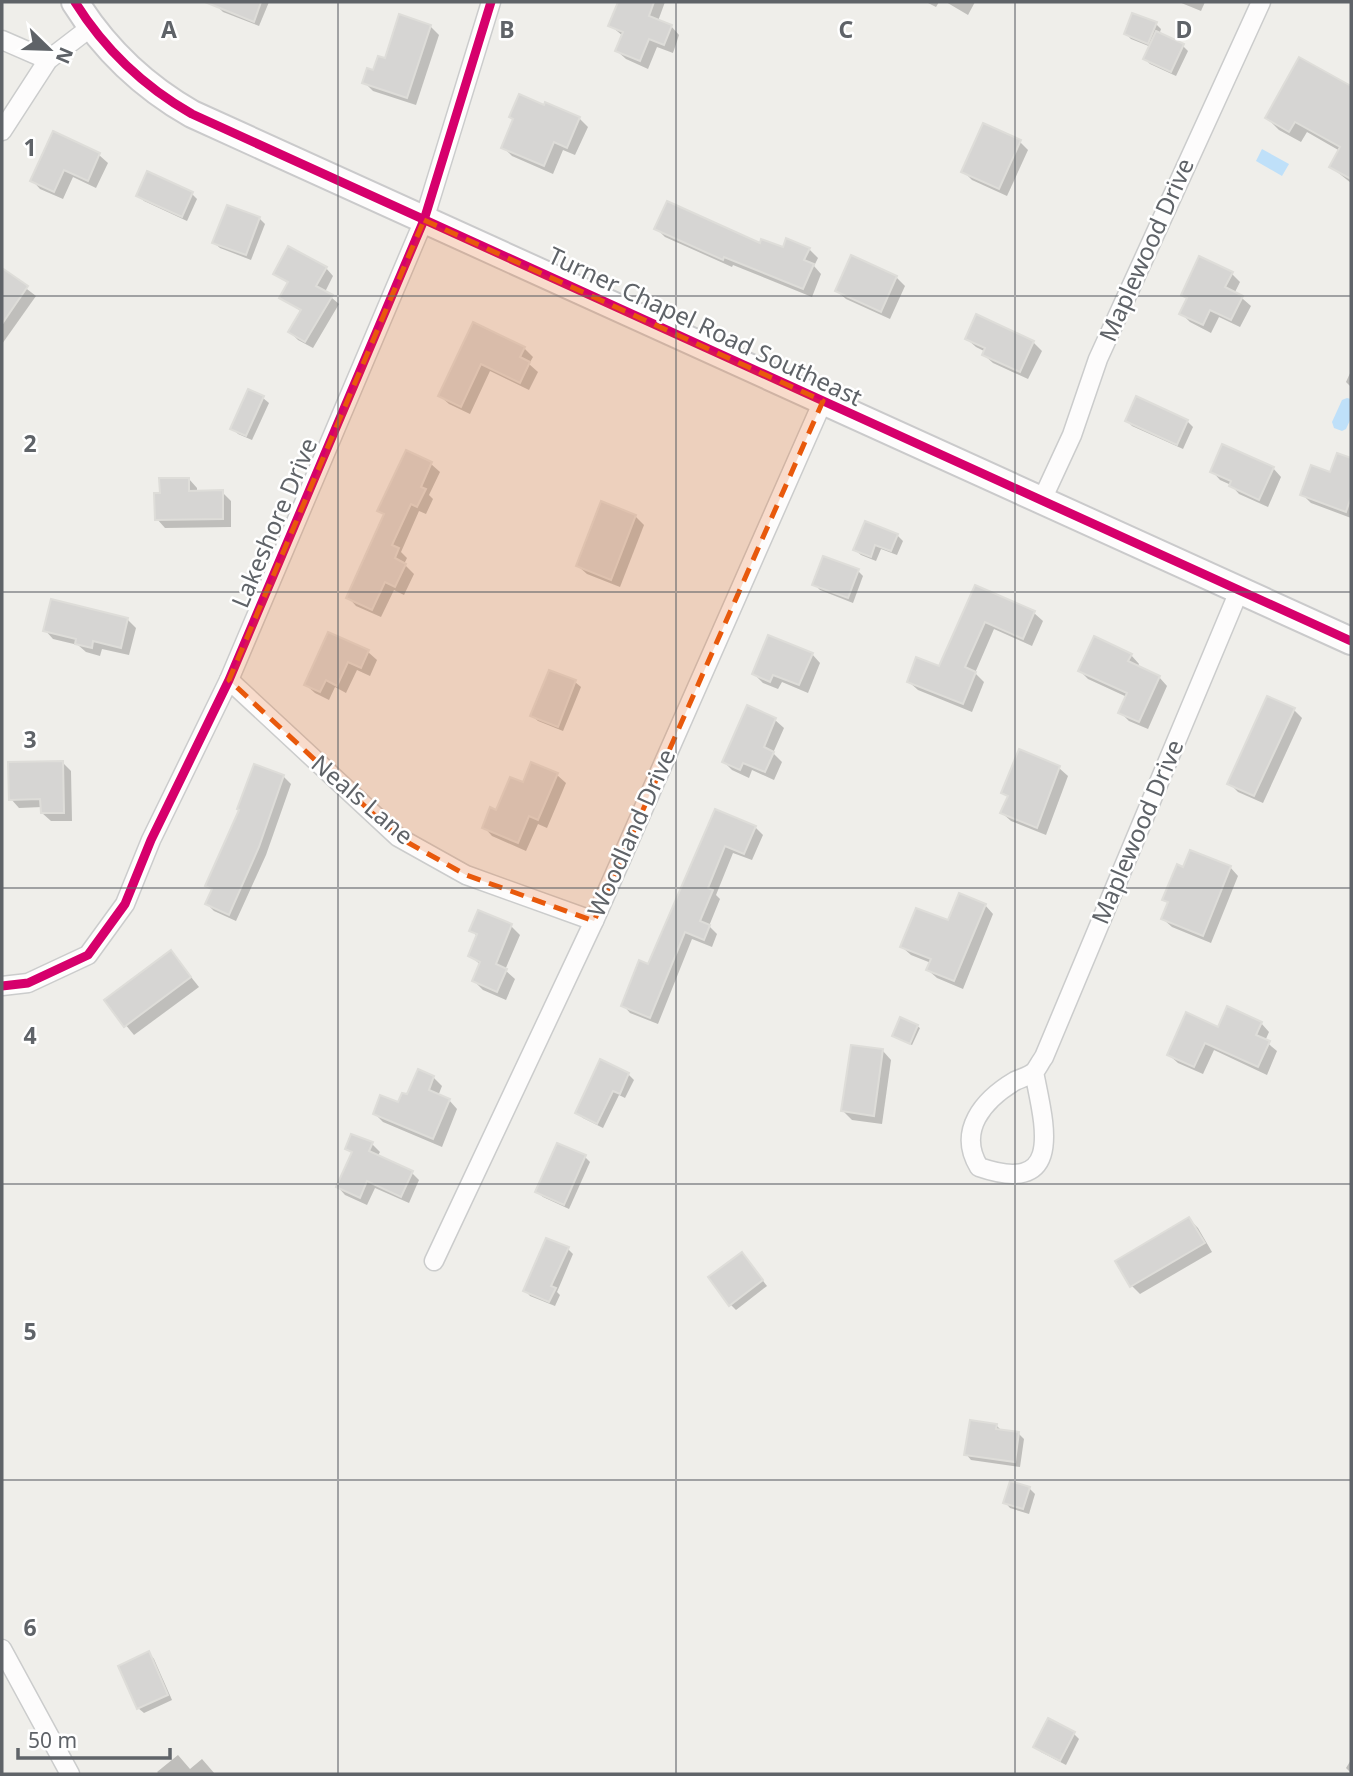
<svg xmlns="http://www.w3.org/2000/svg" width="1353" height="1776" font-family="'Noto Sans',sans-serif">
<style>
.water{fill:#bfe0f9}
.shadow{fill:#0003}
.building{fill:#d6d5d3;stroke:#deddd9;stroke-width:2}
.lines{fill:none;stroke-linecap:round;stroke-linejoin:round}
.street-casing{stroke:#cbcccc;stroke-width:21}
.secondary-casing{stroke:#cacacb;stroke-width:30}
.street{stroke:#fdfcfc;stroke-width:18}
.secondary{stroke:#fdfcfc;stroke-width:26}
.cycleway-casing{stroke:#fff;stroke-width:13}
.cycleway{stroke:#d6006c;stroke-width:9}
.marked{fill:#e8590c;fill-opacity:0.2;stroke:#e8590c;stroke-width:5;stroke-dasharray:14 9;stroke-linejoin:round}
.grid{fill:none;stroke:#5f6368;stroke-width:2;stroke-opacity:0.55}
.labels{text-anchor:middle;stroke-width:5;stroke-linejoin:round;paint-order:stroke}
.street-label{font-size:24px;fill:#5f6368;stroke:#fff}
.grid-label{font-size:23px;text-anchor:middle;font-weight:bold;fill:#5f6368;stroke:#fff;stroke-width:5;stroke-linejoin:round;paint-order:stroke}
</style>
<rect width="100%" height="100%" fill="#efeeea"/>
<!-- water -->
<g class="water">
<path d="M1262 149 1289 164 1282 176 1256 161Z"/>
<path d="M1347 398 1351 399V418L1346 429 1342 431 1334 428 1332 422 1342 400Z"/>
</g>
<!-- shadow -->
<g class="shadow">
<path d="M219 2H269L259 26 223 12 217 6Z"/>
<path d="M620 2H665L658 21 671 26 679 35 673 53 657 47 648 69 626 59 617 51 623 36 611 26Z"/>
<path d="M926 2H939L936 7Z"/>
<path d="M946 2H975L968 15Z"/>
<path d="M1179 2H1205L1201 11Z"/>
<path d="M1156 24 1161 29 1159 35 1183 46 1188 51 1176 76 1150 64 1145 59 1151 47 1131 39 1126 34Z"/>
<path d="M430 26 439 35 416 105 373 91 364 82Z"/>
<path d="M1300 59 1351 88V183L1331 167 1340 151 1307 132 1301 142 1279 130 1267 118Z"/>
<path d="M579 118 588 127 575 155 563 150 553 174 512 156 503 147Z"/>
<path d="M1020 142 1028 150 1007 196 972 180 963 171Z"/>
<path d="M99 155 108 163 96 188 73 177 63 199 40 189 32 180Z"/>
<path d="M192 194 197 199 187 221 144 201 138 196Z"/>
<path d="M259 218 265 224 251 260 220 248 214 243Z"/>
<path d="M656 228 784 249H809L818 258 814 266 821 274 812 297 733 265 732 267 665 237Z"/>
<path d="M326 268 333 276 325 292 339 304 313 348 298 340 290 332 302 312 281 297 289 284 275 273Z"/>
<path d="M6 273 36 296 2 344V279Z"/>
<path d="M1232 274 1240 282 1235 292 1251 306 1240 327 1219 317 1211 333 1190 322 1181 313 1188 299 1183 294Z"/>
<path d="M896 277 905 286 890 319 846 299 837 291Z"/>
<path d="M474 324 524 348 533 357 529 364 538 372 529 390 490 371 470 414 449 404 440 396Z"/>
<path d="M967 339 1033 342 1042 351 1028 379 993 363 984 355 986 352 976 347Z"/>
<path d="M1351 371V387L1346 382Z"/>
<path d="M249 391 263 398 269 403 252 440 238 434 232 428Z"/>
<path d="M1127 421H1187L1193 427 1183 449 1132 426Z"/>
<path d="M407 452 431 464 440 472 429 495 433 499 426 514 419 511 401 552 407 558 404 564 414 574 404 595 394 590 381 617 356 606 348 597 385 516 379 510Z"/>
<path d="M1338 455 1351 460V518L1311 503 1302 494 1331 474Z"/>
<path d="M1273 468 1281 477 1268 507 1239 494 1231 485 1220 480 1212 471Z"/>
<path d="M189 479 197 488V493L222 492 231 501V527L165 528 157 519 161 494Z"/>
<path d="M635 516 644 525 620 587 587 574 578 566Z"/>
<path d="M897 535 903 541 897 555 881 549 876 561 861 555 855 550Z"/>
<path d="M858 571 863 576 853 603 820 590 814 584Z"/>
<path d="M976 587 1034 613 1043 621 1032 646 994 629 975 673 984 682 972 712 918 690 909 682 940 669Z"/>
<path d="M127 619 136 628 129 655 102 649 100 656 86 652 78 645 53 639 45 630Z"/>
<path d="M329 634 368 652 377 660 370 676 357 670 346 693 335 687 329 700 315 693 306 685Z"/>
<path d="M812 654 820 663 808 693 782 682 778 689 763 683 754 674Z"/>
<path d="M1131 655 1139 664 1137 668 1159 677 1167 686 1148 729 1129 721 1120 712 1127 697 1088 679 1080 671Z"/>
<path d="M575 682 581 687 563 731 538 721 532 716Z"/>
<path d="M1294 710 1302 718 1263 803 1238 792 1229 783Z"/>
<path d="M775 720 784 728 773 753 782 762 774 780 752 770 749 778 732 770 724 762Z"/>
<path d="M63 763 71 771 72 821H51L42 813V807L19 808 11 799Z"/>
<path d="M255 766 284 777 291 784 266 855 236 921 214 911 207 904 213 891 207 885 241 810Z"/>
<path d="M1059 768 1068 776 1046 835 1011 821 1002 813 1009 798 1004 793Z"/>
<path d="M557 775 566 783 547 828 538 824 526 851 492 836 484 827 524 784Z"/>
<path d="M716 811 755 827 763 835 752 860 733 853 716 895 720 899 709 926 717 934 712 947 692 939 658 1024 630 1013 623 1005 649 966Z"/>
<path d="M1230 867 1238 876 1211 943 1172 927 1163 919 1169 904 1164 900 1184 869Z"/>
<path d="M985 905 993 914 963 989 937 978 928 970 931 963 911 955 902 947Z"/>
<path d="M479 912 511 926 520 935 505 970 515 979 506 1000 483 990 474 981 481 965 470 956 478 937 471 930Z"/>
<path d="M171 952 199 987 134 1035 106 1001Z"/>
<path d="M1261 1023 1269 1032 1265 1041 1277 1051 1267 1075 1214 1050 1203 1074 1178 1063 1169 1055 1219 1029Z"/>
<path d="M917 1026 920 1028 912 1045 896 1038Z"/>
<path d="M883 1051 891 1060 882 1124 852 1120 843 1111Z"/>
<path d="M419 1071 433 1077 442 1086 438 1096 449 1100 457 1109 442 1147 383 1122 375 1114 399 1104 408 1097Z"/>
<path d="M628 1074 634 1080 625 1098 619 1095 603 1128 583 1118 577 1113Z"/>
<path d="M372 1144 380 1152 377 1157 412 1173 419 1180 409 1203 375 1188 367 1205 345 1195 338 1187 353 1154 347 1149Z"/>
<path d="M585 1157 590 1162 569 1209 543 1197 537 1192Z"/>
<path d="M1189 1219 1198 1228 1212 1252 1140 1294 1132 1286Z"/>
<path d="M568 1249 573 1254 557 1292 560 1295 555 1306 530 1296 525 1290Z"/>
<path d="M747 1260 767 1286 736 1310 730 1304Z"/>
<path d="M997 1426 1002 1431 1019 1434 1024 1439 1020 1467 971 1460 966 1454Z"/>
<path d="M1029 1488 1035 1494 1029 1514 1010 1508 1005 1502Z"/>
<path d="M149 1653 154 1659 172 1700 144 1713 138 1708Z"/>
<path d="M1074 1734 1079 1739 1066 1765 1041 1752 1035 1746Z"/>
<path d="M178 1755 190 1769 202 1759 215 1774H159L157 1772Z"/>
<path d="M1351 1760V1773L1346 1768Z"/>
</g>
<!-- building -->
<g class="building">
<path d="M205 2H261L254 22Z"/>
<path d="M618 2H654L649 16 672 25 664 45 649 39 640 61 615 51 623 32 608 26Z"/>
<path d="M1132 13 1157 22 1148 44 1124 34Z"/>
<path d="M399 14 431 25 407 98 362 83 367 68 373 70 378 56 385 58Z"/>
<path d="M1156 31 1184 44 1171 72 1143 59Z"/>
<path d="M1299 57 1351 86V179L1329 167 1340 147 1295 122 1289 132 1265 118Z"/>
<path d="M519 94 544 105 545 102 580 117 567 148 554 142 544 166 501 148 513 119 509 117Z"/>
<path d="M983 123 1021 140 999 189 961 172Z"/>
<path d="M53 131 100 153 88 181 64 170 54 192 30 181Z"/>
<path d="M147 171 193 192 182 217 136 196Z"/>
<path d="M667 201 760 243 761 239 783 247 786 238 810 248 804 260 814 264 803 289 724 257 723 260 654 229Z"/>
<path d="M227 205 260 217 246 255 212 243Z"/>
<path d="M288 246 327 267 316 286 333 295 305 342 288 332 301 310 279 298 288 282 273 274Z"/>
<path d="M851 255 897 276 881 312 835 291Z"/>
<path d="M1199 256 1233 272 1225 287 1243 296 1231 320 1210 310 1203 325 1179 314 1187 298 1181 295Z"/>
<path d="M2 268 28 286 2 324Z"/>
<path d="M976 314 1034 341 1020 372 982 355 985 348 965 339Z"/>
<path d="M473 322 525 347 520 357 530 362 520 383 481 364 461 407 438 396Z"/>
<path d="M248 389 264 396 246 436 230 429Z"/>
<path d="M1136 396 1188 420 1177 445 1125 421Z"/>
<path d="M1222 444 1274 467 1259 500 1229 486 1231 481 1210 472Z"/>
<path d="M406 450 432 462 421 487 426 489 417 507 411 504 392 545 399 548 395 558 406 564 395 587 385 582 372 610 346 598 384 514 377 511Z"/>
<path d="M1337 453 1351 458V497L1346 512 1300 495 1311 465 1330 472Z"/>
<path d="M159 478H189V491L223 490V519L155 520 154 493H160Z"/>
<path d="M601 501 636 515 611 580 576 566Z"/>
<path d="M865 521 898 534 891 551 875 545 871 557 853 550Z"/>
<path d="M823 556 859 569 848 598 812 585Z"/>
<path d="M975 585 1035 611 1023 639 985 622 965 667 976 672 963 704 907 682 916 657 939 666Z"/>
<path d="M51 599 128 618 121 648 93 641 92 648 75 644 76 639 43 631Z"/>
<path d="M328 632 369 650 361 668 348 662 337 686 326 680 320 692 304 685Z"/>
<path d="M768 635 813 653 799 685 773 675 770 682 752 674Z"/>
<path d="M1094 636 1132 654 1128 661 1160 676 1139 722 1118 713 1127 693 1078 671Z"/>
<path d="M549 670 576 680 558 727 530 716Z"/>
<path d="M1267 696 1295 708 1254 796 1227 784Z"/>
<path d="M747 705 776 718 764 747 774 752 765 772 743 763 740 770 722 762Z"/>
<path d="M1019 749 1060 766 1037 828 1000 813 1008 796 1001 793Z"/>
<path d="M63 761 64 813H41L40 799 9 800 8 762Z"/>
<path d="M531 762 558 773 538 820 529 816 518 843 482 828 490 807 496 810 510 777 523 782Z"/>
<path d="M254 764 284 775 259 847 229 915 205 904 212 889 205 886 239 810 237 809Z"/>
<path d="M715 809 756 826 744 854 725 846 708 888 713 890 700 921 710 925 704 940 685 932 650 1018 621 1006 639 960 648 964Z"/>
<path d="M1190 850 1231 866 1203 936 1161 919 1168 902 1162 900 1177 864 1183 867Z"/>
<path d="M959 893 986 904 954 981 926 970 931 959 900 947 916 908 948 920Z"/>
<path d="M478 910 512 924 496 964 507 969 497 992 472 981 480 962 468 956 477 934 469 931Z"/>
<path d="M171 950 191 977 124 1027 104 1000Z"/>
<path d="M1227 1006 1262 1022 1256 1035 1270 1041 1258 1067 1205 1043 1194 1067 1167 1055 1186 1012 1218 1027Z"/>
<path d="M900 1017 918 1025 910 1044 892 1036Z"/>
<path d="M851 1045 883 1049 874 1116 841 1111Z"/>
<path d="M600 1059 629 1073 620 1094 613 1091 597 1124 575 1113Z"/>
<path d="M418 1069 434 1076 429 1090 450 1099 433 1139 373 1114 380 1095 398 1102 402 1093 407 1094Z"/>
<path d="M351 1134 373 1142 369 1151 413 1171 401 1197 367 1181 360 1198 336 1187 352 1152 345 1149Z"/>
<path d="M557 1143 586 1155 564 1205 535 1192Z"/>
<path d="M1189 1217 1205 1243 1130 1287 1115 1261Z"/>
<path d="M546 1238 569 1247 551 1286 556 1288 549 1302 523 1291Z"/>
<path d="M742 1252 763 1280 729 1306 708 1277Z"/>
<path d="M970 1420 997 1424 996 1429 1019 1432 1015 1462 964 1455Z"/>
<path d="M1010 1481 1030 1487 1023 1509 1003 1503Z"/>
<path d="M149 1651 168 1695 137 1709 118 1666Z"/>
<path d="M1048 1718 1075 1732 1060 1761 1033 1747Z"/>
</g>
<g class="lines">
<!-- street casing -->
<g class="street-casing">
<g id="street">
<path d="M2 40 48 60"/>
<path d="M2 131 48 60 91 27"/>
<path d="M1041 502 1072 435 1098 359 1261 2"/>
<path d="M229 680 398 837 466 875 594 921"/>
<path d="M2 986 28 983 88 955 125 904 151 840 229 680 424 220 491 2"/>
<path d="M1034 1072C1044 1123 1066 1197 979 1167 957 1131 983 1100 1015 1081 1021 1078 1030 1076 1035 1071 1038 1067 1041 1061 1044 1057L1239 591"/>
<path d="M434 1261 594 921 823 401"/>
<path d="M2 1649 70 1774"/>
</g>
</g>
<!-- secondary casing -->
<g class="secondary-casing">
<path id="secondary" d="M75 2C105 50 143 86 192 114L1351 641"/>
</g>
<!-- street -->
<use href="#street" class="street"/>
<!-- secondary -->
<use href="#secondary" class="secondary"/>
<!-- cycleway casing -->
<g class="cycleway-casing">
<g id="cycleway">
<path d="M75 2C105 50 143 86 192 114L1351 641"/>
<path d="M2 986 28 983 88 955 125 904 151 840 229 680 424 220 491 2"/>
</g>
</g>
<!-- cycleway -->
<use href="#cycleway" class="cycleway"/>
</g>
<!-- marked area -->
<path class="marked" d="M424 220 823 401 594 921 466 875 398 837 229 680Z"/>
<!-- grid -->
<path class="grid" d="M338 2V1774M676 2V1774M1015 2V1774M2 296H1351M2 592H1351M2 888H1351M2 1184H1351M2 1480H1351"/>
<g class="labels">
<!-- street labels -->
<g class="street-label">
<text transform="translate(1147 250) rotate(-66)" y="8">Maplewood Drive</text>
<text transform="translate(705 327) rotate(25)" y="8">Turner Chapel Road Southeast</text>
<text transform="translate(275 523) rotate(-67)" y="8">Lakeshore Drive</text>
<text transform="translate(362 800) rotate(40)" y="8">Neals Lane</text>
<text transform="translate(1138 832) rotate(-67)" y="8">Maplewood Drive</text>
<text transform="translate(632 833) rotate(-66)" y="8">Woodland Drive</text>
</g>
</g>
<g class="grid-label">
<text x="169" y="38">A</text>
<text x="507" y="38">B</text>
<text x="846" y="38">C</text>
<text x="1184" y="38">D</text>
<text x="30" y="156">1</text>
<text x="30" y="452">2</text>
<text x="30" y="748">3</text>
<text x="30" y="1044">4</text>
<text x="30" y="1340">5</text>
<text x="30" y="1636">6</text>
</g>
<!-- border -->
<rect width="1353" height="1776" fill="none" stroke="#5f6368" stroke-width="7"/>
<!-- north arrow -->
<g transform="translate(49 49) rotate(113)" stroke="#ffffff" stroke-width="5" paint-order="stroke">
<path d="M0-5L12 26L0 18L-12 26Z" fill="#5f6368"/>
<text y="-10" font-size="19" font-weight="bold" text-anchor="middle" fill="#5f6368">N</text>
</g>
<!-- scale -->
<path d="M18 1748v10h152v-10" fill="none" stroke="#5f6368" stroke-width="3.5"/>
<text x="28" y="1748" font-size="21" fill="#5f6368" stroke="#ffffff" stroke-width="5" paint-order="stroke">50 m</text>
</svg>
